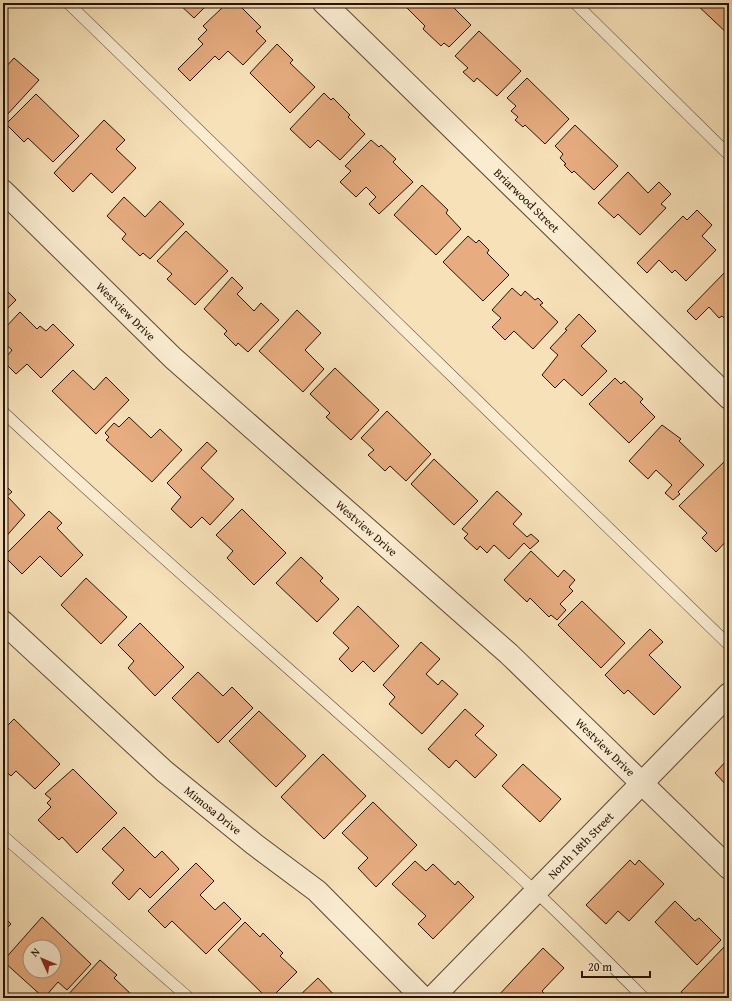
<svg xmlns="http://www.w3.org/2000/svg" width="732" height="1001" font-family="'Gentium Book Plus',serif">
<style>
.building{fill:#e7ad80;stroke:#241304;fill-rule:evenodd}
.lines{fill:none;stroke-linecap:round;stroke-linejoin:round}
.service-casing{stroke:#594631;stroke-width:12}
.minor-casing{stroke:#594631;stroke-width:24}
.tertiary-casing{stroke:#594631;stroke-width:24}
.service{stroke:#faecd1;stroke-width:11}
.minor{stroke:#faecd1;stroke-width:22}
.tertiary{stroke:#faecd1;stroke-width:22}
.labels{text-anchor:middle;stroke-width:3;stroke-linejoin:round;paint-order:stroke}
.street-label{font-size:12px;fill:#241304;stroke:#faecd1}
</style>
<rect width="100%" height="100%" fill="#f7e1b8"/>
<filter id="stains"><feTurbulence type="fractalNoise" baseFrequency=".005" numOctaves="4"/><feColorMatrix values="0 0 0 0 .2 0 0 0 0 .09 0 0 0 0 .02 0 0 0 .5 -.17"/></filter>
<radialGradient id="worn" r=".72"><stop offset=".6" stop-color="#630" stop-opacity="0"/><stop offset="1" stop-color="#630" stop-opacity=".3"/></radialGradient>
<!-- building -->
<g class="building">
<path d="M178 3H209L194 18Z"/>
<path d="M410 3H449L471 25 449 47 444 43 441 46 423 29 425 26 406 7Z"/>
<path d="M695 3H729V35Z"/>
<path d="M223 7H241L261 27 256 31 266 41 243 65 228 51 219 60 215 56 190 81 178 69 203 44 198 39 207 30 203 26Z"/>
<path d="M479 31 521 71 497 96 477 78 474 82 463 72 468 68 455 56Z"/>
<path d="M277 44 293 60 290 63 315 87 290 113 250 73Z"/>
<path d="M14 58 39 80 5 117 3 115V70Z"/>
<path d="M527 78 569 119 545 144 525 125 523 127 515 120 518 117 511 111 516 106 507 98Z"/>
<path d="M324 93 331 100 333 98 350 115 348 117 365 134 340 160 318 140 310 148 290 129Z"/>
<path d="M36 94 79 136 53 162 28 138 24 142 6 124Z"/>
<path d="M104 120 125 140 116 149 136 168 112 193 91 173 73 192 54 173Z"/>
<path d="M575 125 618 166 594 190 574 171 572 173 564 165 566 164 560 158 563 154 555 146Z"/>
<path d="M371 140 379 147 381 145 396 159 393 162 413 182 379 214 369 204 376 197 366 187 356 197 340 182 351 171 345 166Z"/>
<path d="M628 172 648 193 659 182 671 194 661 204 666 208 640 235 618 214 614 218 598 203Z"/>
<path d="M422 185 448 210 446 213 461 229 436 255 394 215Z"/>
<path d="M124 197 145 217 160 201 184 224 150 259 143 253 140 256 122 239 126 234 107 216Z"/>
<path d="M697 210 712 225 702 236 716 250 686 281 675 270 672 273 659 260 647 273 637 263 683 216 687 220Z"/>
<path d="M186 231 228 271 195 305 167 279 172 274 157 261Z"/>
<path d="M468 236 476 243 479 240 489 250 487 253 509 275 483 301 443 262Z"/>
<path d="M729 268V323L722 316 719 318 709 307 696 320 687 311Z"/>
<path d="M232 277 243 288 237 294 254 311 261 303 279 320 248 352 238 343 236 346 224 334 227 331 204 309Z"/>
<path d="M3 287 16 300 3 313Z"/>
<path d="M512 288 521 296 525 291 535 300 538 298 543 303 540 305 558 322 533 349 514 331 505 340 492 327 501 318 492 310Z"/>
<path d="M297 310 321 333 305 350 324 369 303 392 259 351Z"/>
<path d="M20 312 37 329 40 326 46 331 53 324 74 345 41 378 27 364 16 374 3 361 12 350 3 342V330Z"/>
<path d="M579 314 596 331 581 346 607 371 582 396 564 379 555 388 542 375 558 355 550 348 567 330 565 329Z"/>
<path d="M335 368 379 410 351 440 326 417 330 413 310 394Z"/>
<path d="M73 370 94 390 106 377 129 400 96 434 52 391Z"/>
<path d="M615 378 621 384 624 381 643 399 640 402 655 417 629 443 589 404Z"/>
<path d="M387 411 431 454 406 481 390 466 385 471 368 455 374 450 361 438Z"/>
<path d="M129 417 151 438 160 429 182 450 152 482 106 440 109 437 105 433 114 423 119 427Z"/>
<path d="M662 425 681 439 679 441 704 465 678 492 680 494 673 500 665 493 672 485 656 470 648 479 629 461Z"/>
<path d="M207 442 217 451 201 468 234 499 210 525 202 517 191 528 171 509 181 497 167 483Z"/>
<path d="M729 457V538L716 552 702 538 707 533 679 506Z"/>
<path d="M434 459 478 501 454 525 411 484Z"/>
<path d="M3 483 12 492 7 496 25 515 3 540Z"/>
<path d="M497 491 522 514 513 524 527 537 531 534 539 541 530 549 524 543 509 559 494 545 487 553 480 546 477 550 464 538 468 534 462 529Z"/>
<path d="M242 509 286 553 254 585 227 558 233 551 216 535Z"/>
<path d="M49 511 62 523 57 528 83 555 61 577 40 556 22 574 4 556Z"/>
<path d="M729 548V558L724 553Z"/>
<path d="M531 551 558 577 564 570 575 580 569 587 573 591 560 604 566 610 557 620 551 615 549 617 530 598 527 602 504 580Z"/>
<path d="M301 557 323 578 320 581 339 599 317 622 276 583Z"/>
<path d="M86 578 127 617 101 644 61 605Z"/>
<path d="M582 601 625 643 601 668 558 625Z"/>
<path d="M358 606 399 646 374 672 363 661 352 672 339 659 349 648 333 633Z"/>
<path d="M140 623 184 667 155 696 128 668 134 661 118 645Z"/>
<path d="M650 629 663 642 649 655 681 687 654 715 628 690 624 694 605 675Z"/>
<path d="M421 642 440 659 426 674 438 685 442 680 458 694 422 734 389 704 395 697 383 685Z"/>
<path d="M198 672 223 696 232 687 253 708 218 743 172 698Z"/>
<path d="M465 709 484 726 475 735 497 755 475 778 456 760 449 768 428 749Z"/>
<path d="M259 711 306 756 276 787 229 741Z"/>
<path d="M14 719 60 764 35 789 16 771 11 776 3 769V730Z"/>
<path d="M323 754 366 796 324 839 281 797Z"/>
<path d="M729 758V788L715 773Z"/>
<path d="M523 764 561 799 540 822 502 786Z"/>
<path d="M73 769 117 813 77 853 62 837 59 840 38 820 51 807 47 803 51 799 45 794Z"/>
<path d="M373 802 417 845 376 887 358 868 368 858 342 833Z"/>
<path d="M124 827 155 858 162 851 179 869 150 898 140 888 129 900 112 883 124 870 102 849Z"/>
<path d="M630 860 635 865 639 860 664 884 629 921 618 911 606 924 586 905Z"/>
<path d="M415 861 426 871 433 864 455 885 458 881 474 897 433 939 418 924 426 916 392 884Z"/>
<path d="M196 863 214 881 200 895 215 910 224 902 241 919 206 954 172 921 165 928 148 911Z"/>
<path d="M675 901 695 921 699 918 721 940 697 965 655 922Z"/>
<path d="M3 916 11 924 3 932Z"/>
<path d="M42 917 91 964 67 990 58 982 44 998 3 961ZM30 947H54V971H30Z"/>
<path d="M245 922 260 937 263 933 283 953 280 956 297 972 271 998H267L218 950Z"/>
<path d="M725 946 729 949V998H688L681 992Z"/>
<path d="M543 948 564 968 542 991 549 998H498L497 997Z"/>
<path d="M100 960 117 975 114 978 132 995 129 998H65Z"/>
<path d="M318 978 337 998H297Z"/>
</g>
<g class="lines">
<!-- service casing -->
<g class="service-casing">
<g id="service">
<path d="M68 3 729 645"/>
<path d="M575 3 729 155"/>
<path d="M3 412C177 575 361 728 535 891 572 926 608 962 644 998"/>
<path d="M3 836 189 998"/>
</g>
</g>
<!-- minor casing -->
<g class="minor-casing">
<g id="minor">
<path id="s1" d="M324 3 729 398"/>
<path id="s2" d="M3 191 173 358 509 654 729 868"/>
<path id="s3" d="M3 622 164 771 254 844 317 891 423 998"/>
</g>
</g>
<!-- tertiary casing -->
<g class="tertiary-casing">
<g id="tertiary">
<path id="s4" d="M432 998 729 694"/>
</g>
</g>
<!-- service -->
<use href="#service" class="service"/>
<!-- minor -->
<use href="#minor" class="minor"/>
<!-- tertiary -->
<use href="#tertiary" class="tertiary"/>
</g>
<g class="labels">
<!-- street labels -->
<g class="street-label">
<text dy="4" stroke="none"><textPath href="#s1" startOffset="283">Briarwood Street</textPath></text>
<text dy="4" stroke="none"><textPath href="#s2" startOffset="172">Westview Drive</textPath></text>
<text dy="4" stroke="none"><textPath href="#s2" startOffset="496">Westview Drive</textPath></text>
<text dy="4" stroke="none"><textPath href="#s2" startOffset="820">Westview Drive</textPath></text>
<text dy="4" stroke="none"><textPath href="#s3" startOffset="282">Mimosa Drive</textPath></text>
<text dy="4" stroke="none"><textPath href="#s4" startOffset="213">North 18th Street</textPath></text>
</g>
</g>
<!-- margin -->
<rect width="732" height="1001" fill="none" stroke="#f7e1b8" stroke-width="16"/>
<rect x="4" y="4" width="724" height="993" fill="none" stroke="#241304" stroke-width="2"/>
<rect x="8" y="8" width="716" height="985" fill="none" stroke="#241304"/>
<!-- north arrow -->
<g transform="translate(42 959) rotate(314)"><circle r="19" fill="#faecd1" stroke="#a4957f"/>
<path d="M0-3L7 15L0 10L-7 15Z" fill="#8f2418"/>
<text y="-6" font-size="11" font-weight="bold" text-anchor="middle" fill="#241304">N</text>
</g>
<!-- scale -->
<path d="M582 971v6h68v-6" fill="none" stroke="#241304" stroke-width="2"/>
<text x="588" y="971" font-size="12" fill="#241304" stroke="#faecd1" stroke-width="3" paint-order="stroke">20 m</text>
<rect width="100%" height="100%" filter="url(#stains)"/>
<rect width="100%" height="100%" fill="url(#worn)"/>
</svg>
